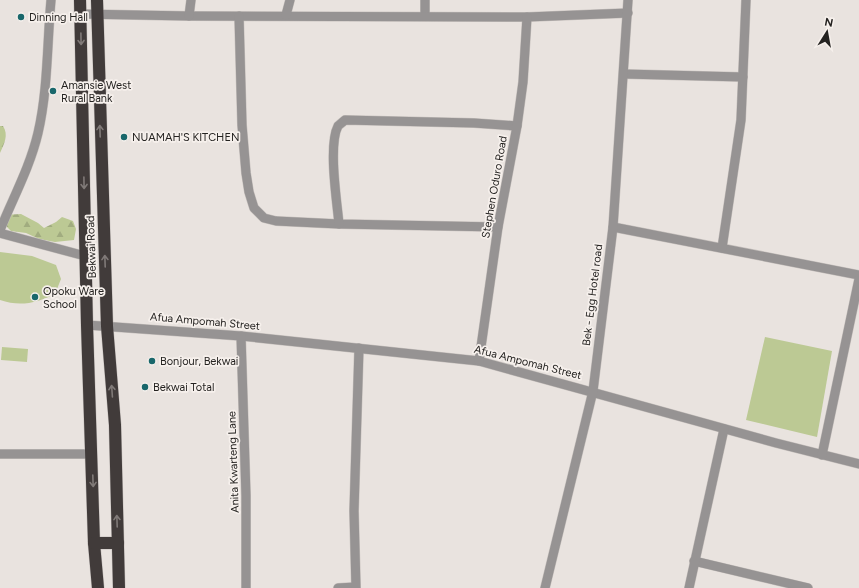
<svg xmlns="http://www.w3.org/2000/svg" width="859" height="588" font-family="Figtree,sans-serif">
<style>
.green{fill:#bcc994}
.forest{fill:url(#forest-firs)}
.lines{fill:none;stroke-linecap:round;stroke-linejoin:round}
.street-casing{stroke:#c6c0bd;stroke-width:10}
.highway-casing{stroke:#c6c0bd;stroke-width:13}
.street{stroke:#969393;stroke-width:9}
.highway{stroke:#413b3a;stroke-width:12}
.oneway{stroke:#807a78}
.poi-dot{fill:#19676b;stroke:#f6f0ec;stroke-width:1.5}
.labels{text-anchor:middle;stroke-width:3.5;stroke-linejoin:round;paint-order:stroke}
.poi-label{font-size:11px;fill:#242220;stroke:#f6f0ec;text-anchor:start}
.street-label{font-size:11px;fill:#242220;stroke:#f6f0ec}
</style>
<defs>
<pattern id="forest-firs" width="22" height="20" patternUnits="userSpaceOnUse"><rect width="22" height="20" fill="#bcc994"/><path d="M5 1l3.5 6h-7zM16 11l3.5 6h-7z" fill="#a1ac7f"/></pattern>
</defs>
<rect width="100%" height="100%" fill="#e9e3df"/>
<!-- green -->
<g class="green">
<path d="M0 252 32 256 56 265 61 279 55 294C37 303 20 307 0 300Z"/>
<path d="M765 337 832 351 817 437 746 420Z"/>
<path d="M2 347 28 349 27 362 1 360Z"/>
</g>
<!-- forest -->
<g class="forest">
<path d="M0 126H3C9 135 4 144 0 153Z"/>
<path d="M21 214 38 223 44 228 56 222 62 217 73 221 76 229 74 240 55 242 39 239 26 233 11 231 7 227 3 215Z"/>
</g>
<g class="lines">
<!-- street casing -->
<g class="street-casing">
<g id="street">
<path d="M425 0V15"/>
<path d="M80 14 189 16 527 17 628 13"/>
<path d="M286 15 290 0"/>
<path d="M189 16 191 0"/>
<path d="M239 16 242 125 246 173 249 192 254 208 264 218 276 221 339 224 498 227"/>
<path d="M624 74 743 77"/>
<path d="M339 224C337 202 328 145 338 126 340 124 343 122 345 120L474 123 517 126"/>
<path d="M613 227 859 275"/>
<path d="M0 230C13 198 30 167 38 133 48 90 47 44 51 0"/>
<path d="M0 233 85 256"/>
<path d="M722 248 741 120 746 0"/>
<path d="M87 325 241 336 479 361 776 443 859 464"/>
<path d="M241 336 246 496V588"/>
<path d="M479 361 498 227 517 126 523 82 527 17"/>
<path d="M0 454H92"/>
<path d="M822 455 859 279"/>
<path d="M694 561 808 588"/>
<path d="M338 588 355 587"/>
<path d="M356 588 354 511 359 348"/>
<path d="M545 588 593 391 613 227 628 0"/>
<path d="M689 588 724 429"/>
</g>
</g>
<!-- highway casing -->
<g class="highway-casing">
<g id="highway">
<path d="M80 0 87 325 94 543 98 588"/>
<path d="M97 0 107 326 115 425 119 588"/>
<path d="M94 543H118"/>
</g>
</g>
<!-- street -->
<use href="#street" class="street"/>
<!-- highway -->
<use href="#highway" class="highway"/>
</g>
<!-- one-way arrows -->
<defs><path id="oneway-shaft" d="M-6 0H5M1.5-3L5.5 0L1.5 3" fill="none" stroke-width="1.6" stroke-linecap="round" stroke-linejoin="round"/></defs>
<g class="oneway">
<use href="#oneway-shaft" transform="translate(81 39) rotate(89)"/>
<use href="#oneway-shaft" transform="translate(100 131) rotate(-92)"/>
<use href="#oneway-shaft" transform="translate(84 183) rotate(89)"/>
<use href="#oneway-shaft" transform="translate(105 261) rotate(-92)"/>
<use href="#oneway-shaft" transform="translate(112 391) rotate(-94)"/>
<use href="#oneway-shaft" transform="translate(93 481) rotate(88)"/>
<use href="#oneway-shaft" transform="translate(117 521) rotate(-92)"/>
</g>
<!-- markers -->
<g class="poi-dot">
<circle cx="21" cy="17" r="4"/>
<circle cx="53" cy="91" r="4"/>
<circle cx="124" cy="137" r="4"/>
<circle cx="35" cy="297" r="4"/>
<circle cx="152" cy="361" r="4"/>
<circle cx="145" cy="387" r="4"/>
</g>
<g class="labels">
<!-- poi labels -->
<g class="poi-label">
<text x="29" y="21">Dinning Hall</text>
<text x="61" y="89">Amansie West<tspan x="61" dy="13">Rural Bank</tspan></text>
<text x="132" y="141">NUAMAH'S KITCHEN</text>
<text x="43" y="295">Opoku Ware<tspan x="43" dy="13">School</tspan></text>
<text x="160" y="365">Bonjour, Bekwai</text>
<text x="153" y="391">Bekwai Total</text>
</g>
<!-- street labels -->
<g class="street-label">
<text transform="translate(494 187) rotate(-80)" y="4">Stephen Oduro Road</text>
<text transform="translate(91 247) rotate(-92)" y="4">Bekwai Road</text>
<text transform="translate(592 295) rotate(-83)" y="4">Bek - Egg Hotel road</text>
<text transform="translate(205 321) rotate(5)" y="4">Afua Ampomah Street</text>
<text transform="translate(528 362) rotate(14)" y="4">Afua Ampomah Street</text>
<text transform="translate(233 462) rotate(-92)" y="4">Anita Kwarteng Lane</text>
</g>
</g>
<!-- north arrow -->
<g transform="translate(827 32) rotate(11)" stroke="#f6f0ec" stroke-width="3" paint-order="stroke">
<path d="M0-3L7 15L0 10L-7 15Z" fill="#242220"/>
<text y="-6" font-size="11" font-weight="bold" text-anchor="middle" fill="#242220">N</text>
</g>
</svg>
